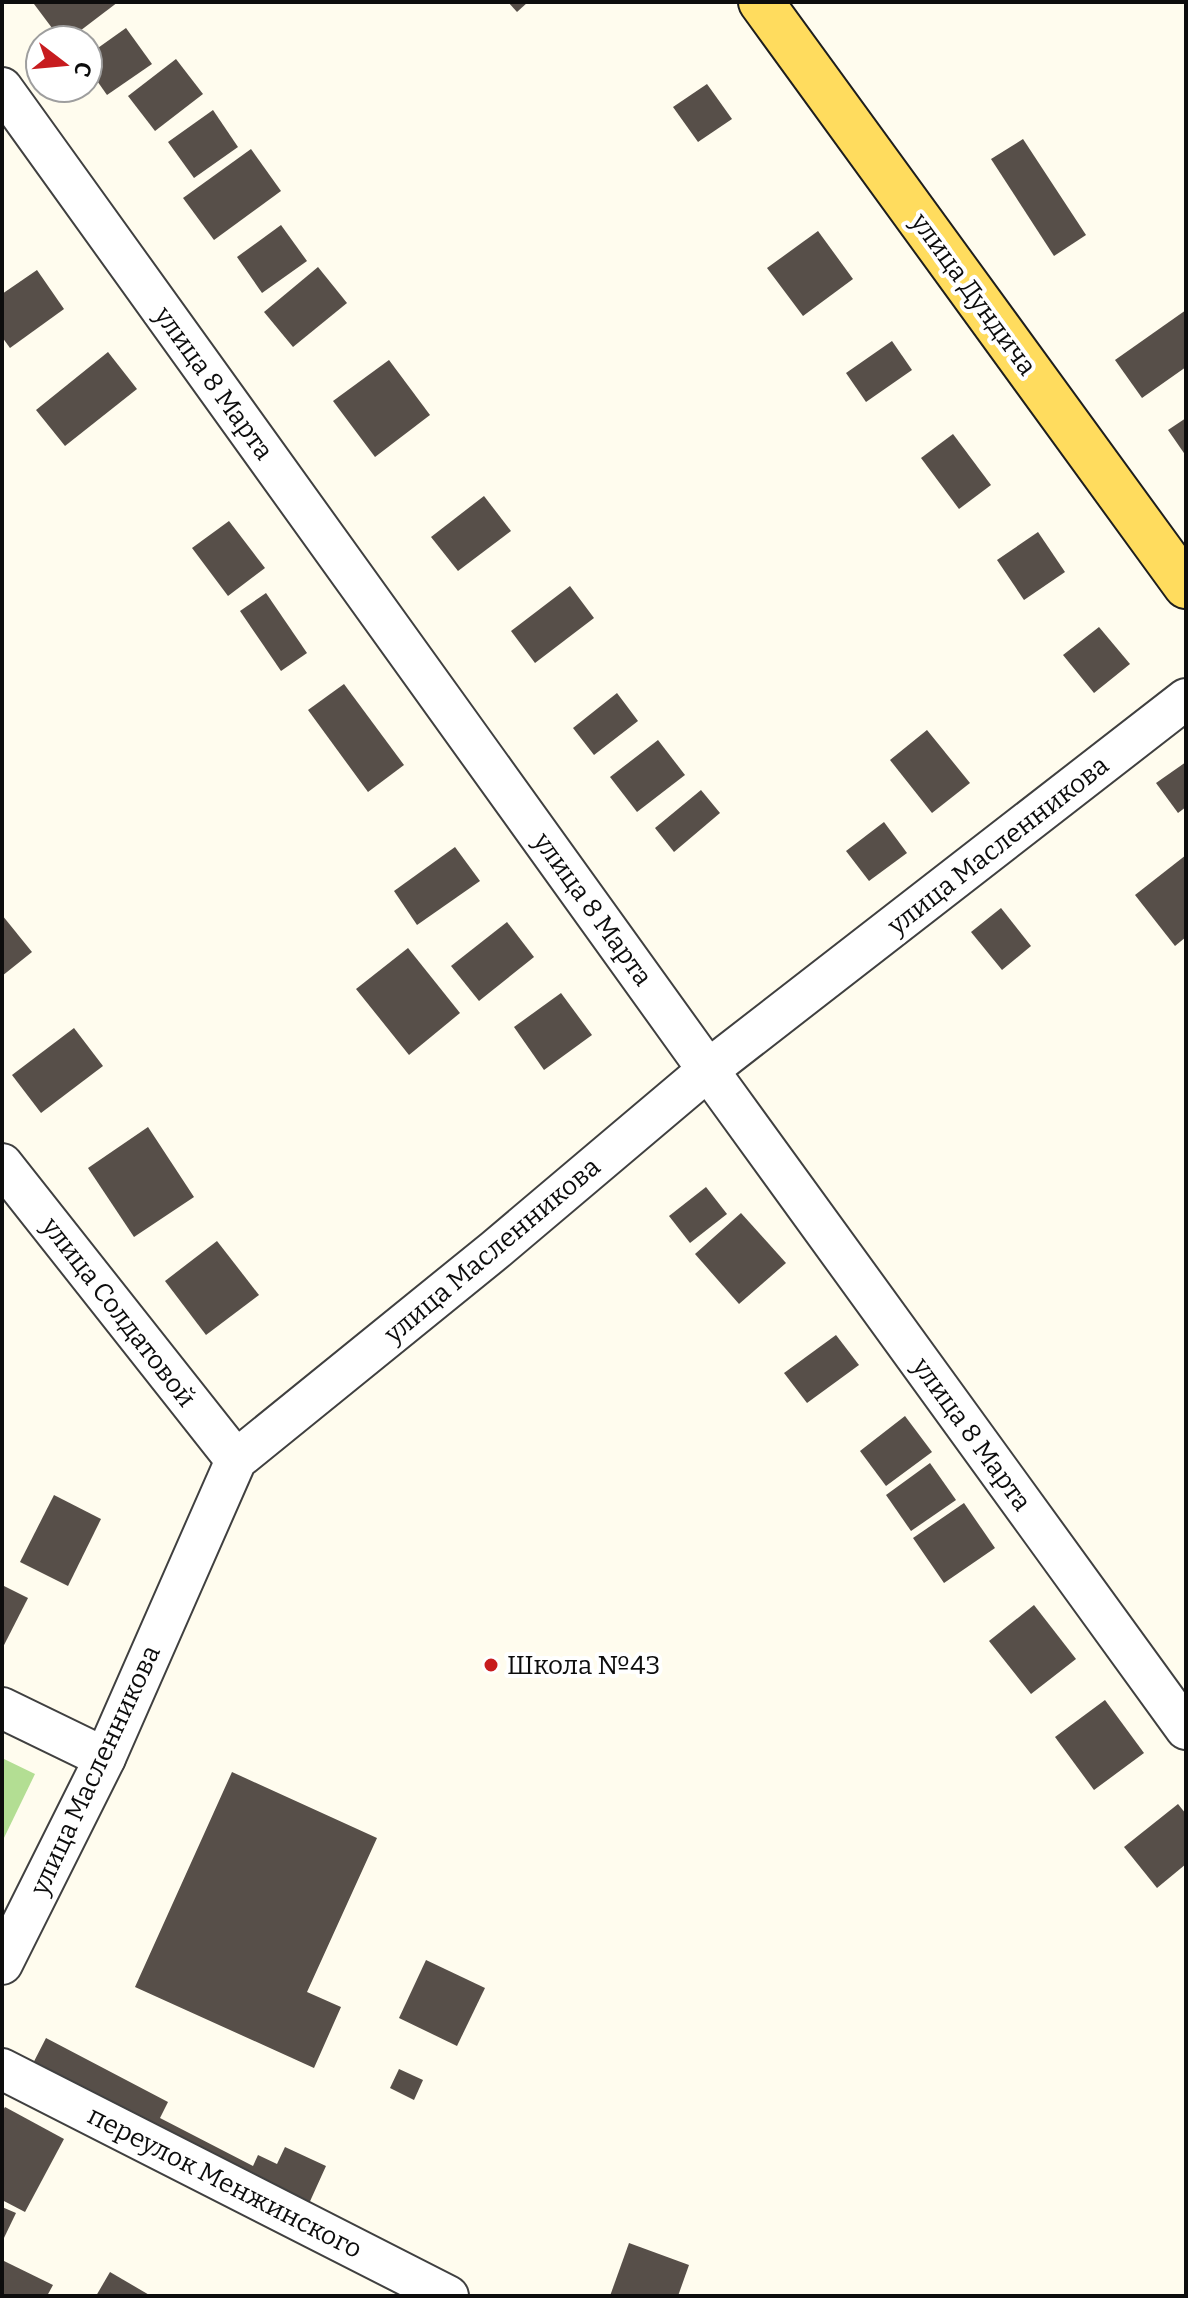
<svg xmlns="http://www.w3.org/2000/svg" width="1188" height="2298" font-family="Bitter,serif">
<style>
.forest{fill:#b3de93}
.building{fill:#574f49}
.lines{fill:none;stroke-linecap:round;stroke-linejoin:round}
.minor-casing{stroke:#404040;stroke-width:44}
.major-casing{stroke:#1e1e1e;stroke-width:48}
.minor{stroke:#fff;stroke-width:40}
.major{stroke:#ffdc5e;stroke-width:44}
.poi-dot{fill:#c71c1f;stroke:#fff;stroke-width:3}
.labels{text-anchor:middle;stroke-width:8;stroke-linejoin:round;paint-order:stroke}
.street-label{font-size:26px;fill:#0d0d0d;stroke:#fff}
.poi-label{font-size:26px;fill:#0d0d0d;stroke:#fff;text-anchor:start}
</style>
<rect width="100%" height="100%" fill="#fffcee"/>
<!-- forest -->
<path class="forest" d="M2 1758 35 1774 2 1842Z"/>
<!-- building -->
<g class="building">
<path d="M36 2H118L68 40H61L34 4Z"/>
<path d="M508 2H528L517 12Z"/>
<path d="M126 28 152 64 107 95 88 68V55Z"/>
<path d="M176 59 203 94 155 131 128 96Z"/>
<path d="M707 84 732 119 698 142 673 107Z"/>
<path d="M213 110 238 147 194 178 168 142Z"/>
<path d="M1023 139 1086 235 1054 256 991 159Z"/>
<path d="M251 149 281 191 214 240 183 198Z"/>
<path d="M281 225 307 261 262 293 237 257Z"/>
<path d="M818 231 853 279 803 316 767 268Z"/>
<path d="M318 267 347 303 293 347 264 312Z"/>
<path d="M37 270 64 309 10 348 2 337V294Z"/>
<path d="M1186 310V367L1142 398 1115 360Z"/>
<path d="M892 341 912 370 866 402 846 373Z"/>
<path d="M108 352 137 389 65 446 36 410Z"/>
<path d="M389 360 430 415 375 457 333 401Z"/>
<path d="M1186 418V456L1168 430Z"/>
<path d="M953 434 991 485 959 509 921 458Z"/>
<path d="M484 496 511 531 458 571 431 537Z"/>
<path d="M229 521 265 568 228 596 192 548Z"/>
<path d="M1038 532 1065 572 1024 600 997 560Z"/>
<path d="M570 586 594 618 535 663 511 631Z"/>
<path d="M266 593 307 653 281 671 240 611Z"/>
<path d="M1099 627 1130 664 1094 693 1063 655Z"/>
<path d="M344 684 404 765 368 792 308 710Z"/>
<path d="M617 693 638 721 594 755 573 728Z"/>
<path d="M927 730 970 783 932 813 890 760Z"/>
<path d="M658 740 685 775 637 812 610 777Z"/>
<path d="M1186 762V807L1178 813 1156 783Z"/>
<path d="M701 790 720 813 674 852 655 828Z"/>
<path d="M884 822 907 853 869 881 846 851Z"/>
<path d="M455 847 480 881 417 925 394 891Z"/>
<path d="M1186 855V937L1175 946 1135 895Z"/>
<path d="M1001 908 1031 946 1002 970 971 932Z"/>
<path d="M2 915 32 952 2 976Z"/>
<path d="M507 922 534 957 479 1001 451 966Z"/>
<path d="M408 948 460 1013 409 1055 356 989Z"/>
<path d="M561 993 592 1035 544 1070 514 1027Z"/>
<path d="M74 1028 103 1066 41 1113 12 1075Z"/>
<path d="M148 1127 194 1197 134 1237 88 1168Z"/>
<path d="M706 1187 727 1214 690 1243 669 1216Z"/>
<path d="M741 1213 786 1263 739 1304 695 1254Z"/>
<path d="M217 1241 259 1295 206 1335 165 1281Z"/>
<path d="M836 1335 859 1365 807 1403 784 1373Z"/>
<path d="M905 1416 932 1452 886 1486 860 1451Z"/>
<path d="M930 1463 956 1500 911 1531 886 1495Z"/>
<path d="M54 1495 101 1519 68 1586 20 1562Z"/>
<path d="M964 1503 995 1548 944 1583 913 1538Z"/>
<path d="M2 1585 28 1598 2 1649Z"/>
<path d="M1034 1605 1076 1659 1031 1694 989 1641Z"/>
<path d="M1105 1700 1144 1753 1094 1790 1055 1737Z"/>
<path d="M232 1772 377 1838 307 1992 341 2007 314 2068 135 1987Z"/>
<path d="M1178 1804 1186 1814V1864L1157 1888 1124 1847Z"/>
<path d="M426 1960 485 1988 457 2046 399 2018Z"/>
<path d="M46 2038 168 2102 160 2118 253 2166 258 2155 277 2164 285 2147 326 2166 302 2219 25 2079Z"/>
<path d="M399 2069 423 2080 414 2100 390 2088Z"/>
<path d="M5 2107 64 2139 25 2212 2 2200V2112Z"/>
<path d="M2 2207 16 2213 2 2242Z"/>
<path d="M629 2243 689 2265 678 2296H610Z"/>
<path d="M4 2261 53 2285 47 2296H2Z"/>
<path d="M110 2272 151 2296H96Z"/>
</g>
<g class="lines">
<!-- minor casing -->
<g class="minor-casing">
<g id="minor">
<path d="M2 88 708 1070 1186 1729"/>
<path d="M2 1164 236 1460"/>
<path d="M2 1708 105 1758"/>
<path d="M2 1964 105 1758 236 1460 495 1250 708 1070 1186 699"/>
<path d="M2 2069 448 2296"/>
</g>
</g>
<!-- major casing -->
<g class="major-casing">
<path id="major" d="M761 2 1186 586"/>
</g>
<!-- minor -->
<use href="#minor" class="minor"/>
<!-- major -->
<use href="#major" class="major"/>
</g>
<!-- markers -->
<circle class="poi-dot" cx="491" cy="1665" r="8"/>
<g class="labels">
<!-- street labels -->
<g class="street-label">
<text transform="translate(974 294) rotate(54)" y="9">улица Дундича</text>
<text transform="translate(214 383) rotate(54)" y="9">улица 8 Марта</text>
<text transform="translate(998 845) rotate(-38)" y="9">улица Масленникова</text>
<text transform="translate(593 909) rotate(54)" y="9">улица 8 Марта</text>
<text transform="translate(492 1250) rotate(-40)" y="9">улица Масленникова</text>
<text transform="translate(119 1312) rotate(52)" y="9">улица Солдатовой</text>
<text transform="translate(972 1434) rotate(54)" y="9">улица 8 Марта</text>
<text transform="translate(95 1770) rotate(-65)" y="9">улица Масленникова</text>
<text transform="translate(225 2182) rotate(27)" y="9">переулок Менжинского</text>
</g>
<!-- poi labels -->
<g class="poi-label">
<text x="507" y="1674">Школа №43</text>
</g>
</g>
<!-- border -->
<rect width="1188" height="2298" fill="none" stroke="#0d0d0d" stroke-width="8"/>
<!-- north arrow -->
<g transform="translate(64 64) rotate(106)"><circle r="38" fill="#ffffff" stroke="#9e9e9e" stroke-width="2"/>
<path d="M0-6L14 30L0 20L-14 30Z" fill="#c71c1f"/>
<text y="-12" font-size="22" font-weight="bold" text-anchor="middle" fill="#0d0d0d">С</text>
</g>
</svg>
